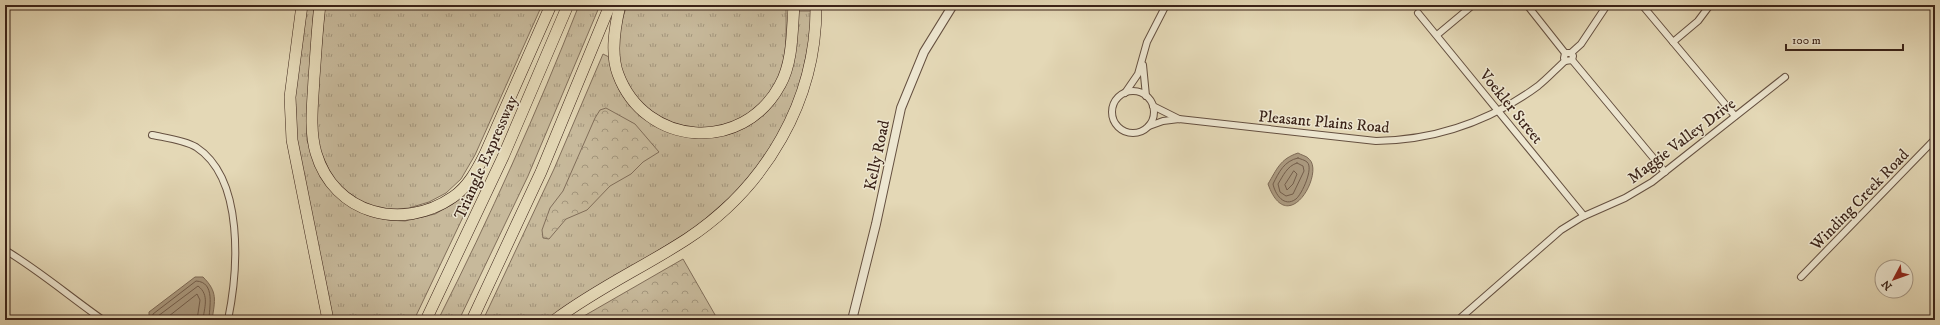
<svg xmlns="http://www.w3.org/2000/svg" width="1940" height="325" font-family="'IM FELL DW Pica',serif">
<style>
.grass{fill:url(#grass-tufts);stroke:#816e5a}
.forest{fill:url(#forest-crowns);stroke:#816e5a}
.water{fill:#ab9a80;stroke:#7e6a56}
.lines{fill:none;stroke-linecap:round;stroke-linejoin:round}
.shore{stroke:#735e4c;stroke-width:1}
.minor-casing{stroke:#655040;stroke-width:8}
.tertiary-casing{stroke:#655040;stroke-width:10}
.motorway-casing{stroke:#3b2318;stroke-width:12}
.minor{stroke:#ede6d0;stroke-width:6}
.tertiary{stroke:#ede6d0;stroke-width:8}
.motorway{stroke:#e4d8b6;stroke-width:11}
.labels{text-anchor:middle;stroke-width:3;stroke-linejoin:round;paint-order:stroke}
.street-label{font-size:16px;fill:#3b2318;stroke:#ede6d0}
</style>
<defs>
<pattern id="grass-tufts" width="24" height="20" patternUnits="userSpaceOnUse"><rect width="24" height="20" fill="#c7b99b"/><path d="M3 7l-1-3M5 7V3M7 7l1-3M15 17l-1-3M17 17v-4M19 17l1-3" fill="none" stroke="#a3967d"/></pattern>
<pattern id="forest-crowns" width="20" height="18" patternUnits="userSpaceOnUse"><rect width="20" height="18" fill="#c7b99b"/><path d="M2 6a3 3 0 1 1 6 0M12 15a3 3 0 1 1 6 0" fill="none" stroke="#a3967d"/></pattern>
</defs>
<rect width="100%" height="100%" fill="#e4d8b6"/>
<filter id="stains"><feTurbulence type="fractalNoise" baseFrequency=".005" numOctaves="4"/><feColorMatrix values="0 0 0 0 .2 0 0 0 0 .09 0 0 0 0 .02 0 0 0 .5 -.17"/></filter>
<radialGradient id="worn" r=".72"><stop offset=".6" stop-color="#630" stop-opacity="0"/><stop offset="1" stop-color="#630" stop-opacity=".3"/></radialGradient>
<!-- grass -->
<g class="grass">
<path d="M307 5H314L307 111V140L315 164 322 179 350 207 367 215 388 220 405 221 435 214 453 204 468 191 481 173 483 175 414 320H331L297 146 295 91Z"/>
<path d="M325 5H542L475 155 461 179 446 193 429 202 409 208 387 210 368 206 350 195 334 181 316 141V111Z"/>
<path d="M579 5H600L528 176 459 320H438C490 217 537 112 579 5Z"/>
<path d="M627 5H786C786 30 788 56 778 80 772 92 764 100 754 108 749 112 744 118 738 121 693 143 638 116 621 71 614 51 620 24 627 5Z"/>
<path d="M797 11H812L811 32 800 85 779 136 744 185 697 226 548 320H483L554 169 603 54 609 57C612 68 614 81 620 91 657 152 749 155 783 89 786 83 786 75 788 68 791 49 794 30 797 11Z"/>
</g>
<!-- forest -->
<g class="forest">
<path d="M606 108 635 124 659 152 643 162 631 174 610 186 587 210 566 219 549 239 543 238 542 230 550 208 563 191 595 118 600 110Z"/>
<path d="M683 259 718 320H577Z"/>
</g>
<!-- water -->
<g class="water">
<path d="M1298 153C1301 155 1307 156 1309 159 1325 172 1288 240 1268 184 1277 169 1280 159 1298 153Z"/>
<path d="M195 277H203C218 292 215 300 212 320H149V312Z"/>
</g>
<g class="lines">
<!-- shore -->
<g class="shore">
<path d="M1298 158C1300 159 1305 160 1307 162 1314 168 1302 194 1296 199 1284 208 1275 194 1273 184 1279 172 1284 161 1298 158Z"/>
<path d="M1297 163 1303 166 1304 171 1293 194 1286 196 1280 192 1278 184C1283 176 1287 166 1297 163Z"/>
<path d="M1294 171 1297 174 1293 184 1287 190 1285 185Z"/>
<path d="M152 320 153 314 196 281C216 282 209 308 209 320"/>
<path d="M158 320V316L198 286C210 295 204 308 203 320"/>
<path d="M164 320 197 294 200 300 197 320"/>
</g>
<!-- minor casing -->
<g class="minor-casing">
<g id="minor">
<path d="M1527 5 1565 53"/>
<path d="M1642 5 1735 116"/>
<path d="M1418 13 1584 216"/>
<path d="M1437 35 1473 5"/>
<path d="M1673 42 1698 21 1710 5"/>
<path d="M1571 53 1573 56 1572 60 1565 61 1564 58 1565 53H1571L1581 44 1607 5"/>
<path d="M1572 60 1665 172"/>
<path d="M1143 65 1146 96"/>
<circle cx="1133" cy="112" r="21"/>
<path d="M1125 93 1138 74 1147 42 1166 5"/>
<path d="M1153 106 1179 119"/>
<path d="M1149 126 1163 121 1179 119 1376 141C1436 140 1489 122 1538 86 1548 78 1556 69 1565 61"/>
<path d="M152 135C166 138 184 140 196 147 245 179 238 271 228 320"/>
<path d="M5 250C40 271 70 297 103 320"/>
<path d="M1801 277 1935 139"/>
<path d="M1458 320 1561 230 1582 217 1625 198 1652 182 1785 77"/>
</g>
</g>
<!-- tertiary casing -->
<g class="tertiary-casing">
<path id="tertiary" d="M852 320 876 224 901 108 924 52 953 5"/>
</g>
<!-- motorway casing -->
<g class="motorway-casing">
<g id="motorway">
<path d="M302 5 290 97 292 140 328 320"/>
<path d="M320 5C317 29 316 53 314 78 313 102 309 129 316 153 334 214 402 232 453 197 468 187 477 170 485 154L551 5"/>
<path d="M620 5C615 26 610 53 618 74 645 147 743 154 780 85 793 62 792 31 794 5"/>
<path d="M426 320 503 157 568 5"/>
<path d="M472 320 541 172 610 5"/>
<path d="M555 320C596 289 644 267 687 239 766 187 817 100 816 5"/>
</g>
</g>
<!-- minor -->
<use href="#minor" class="minor"/>
<!-- tertiary -->
<use href="#tertiary" class="tertiary"/>
<!-- motorway -->
<use href="#motorway" class="motorway"/>
</g>
<g class="labels">
<!-- street labels -->
<g class="street-label">
<text transform="translate(1512 106) rotate(51)" y="6">Voekler Street</text>
<text transform="translate(1324 121) rotate(5)" y="6">Pleasant Plains Road</text>
<text transform="translate(1681 140) rotate(-37)" y="6">Maggie Valley Drive</text>
<text transform="translate(876 155) rotate(-78)" y="6">Kelly Road</text>
<text transform="translate(485 157) rotate(-66)" y="6">Triangle Expressway</text>
<text transform="translate(1859 199) rotate(-46)" y="6">Winding Creek Road</text>
</g>
</g>
<!-- margin -->
<rect width="1940" height="325" fill="none" stroke="#e4d8b6" stroke-width="20"/>
<rect x="6" y="6" width="1928" height="313" fill="none" stroke="#3b2318" stroke-width="2"/>
<rect x="10" y="10" width="1920" height="305" fill="none" stroke="#3b2318"/>
<!-- north arrow -->
<g transform="translate(1894 279) rotate(229)"><circle r="19" fill="#ede6d0" stroke="#a69886"/>
<path d="M0-3L7 15L0 10L-7 15Z" fill="#8f2418"/>
<text y="-6" font-size="11" font-weight="bold" text-anchor="middle" fill="#3b2318">N</text>
</g>
<!-- scale -->
<path d="M1786 44v6h117v-6" fill="none" stroke="#3b2318" stroke-width="2"/>
<text x="1792" y="44" font-size="12" fill="#3b2318" stroke="#ede6d0" stroke-width="3" paint-order="stroke">100 m</text>
<rect width="100%" height="100%" filter="url(#stains)"/>
<rect width="100%" height="100%" fill="url(#worn)"/>
</svg>
